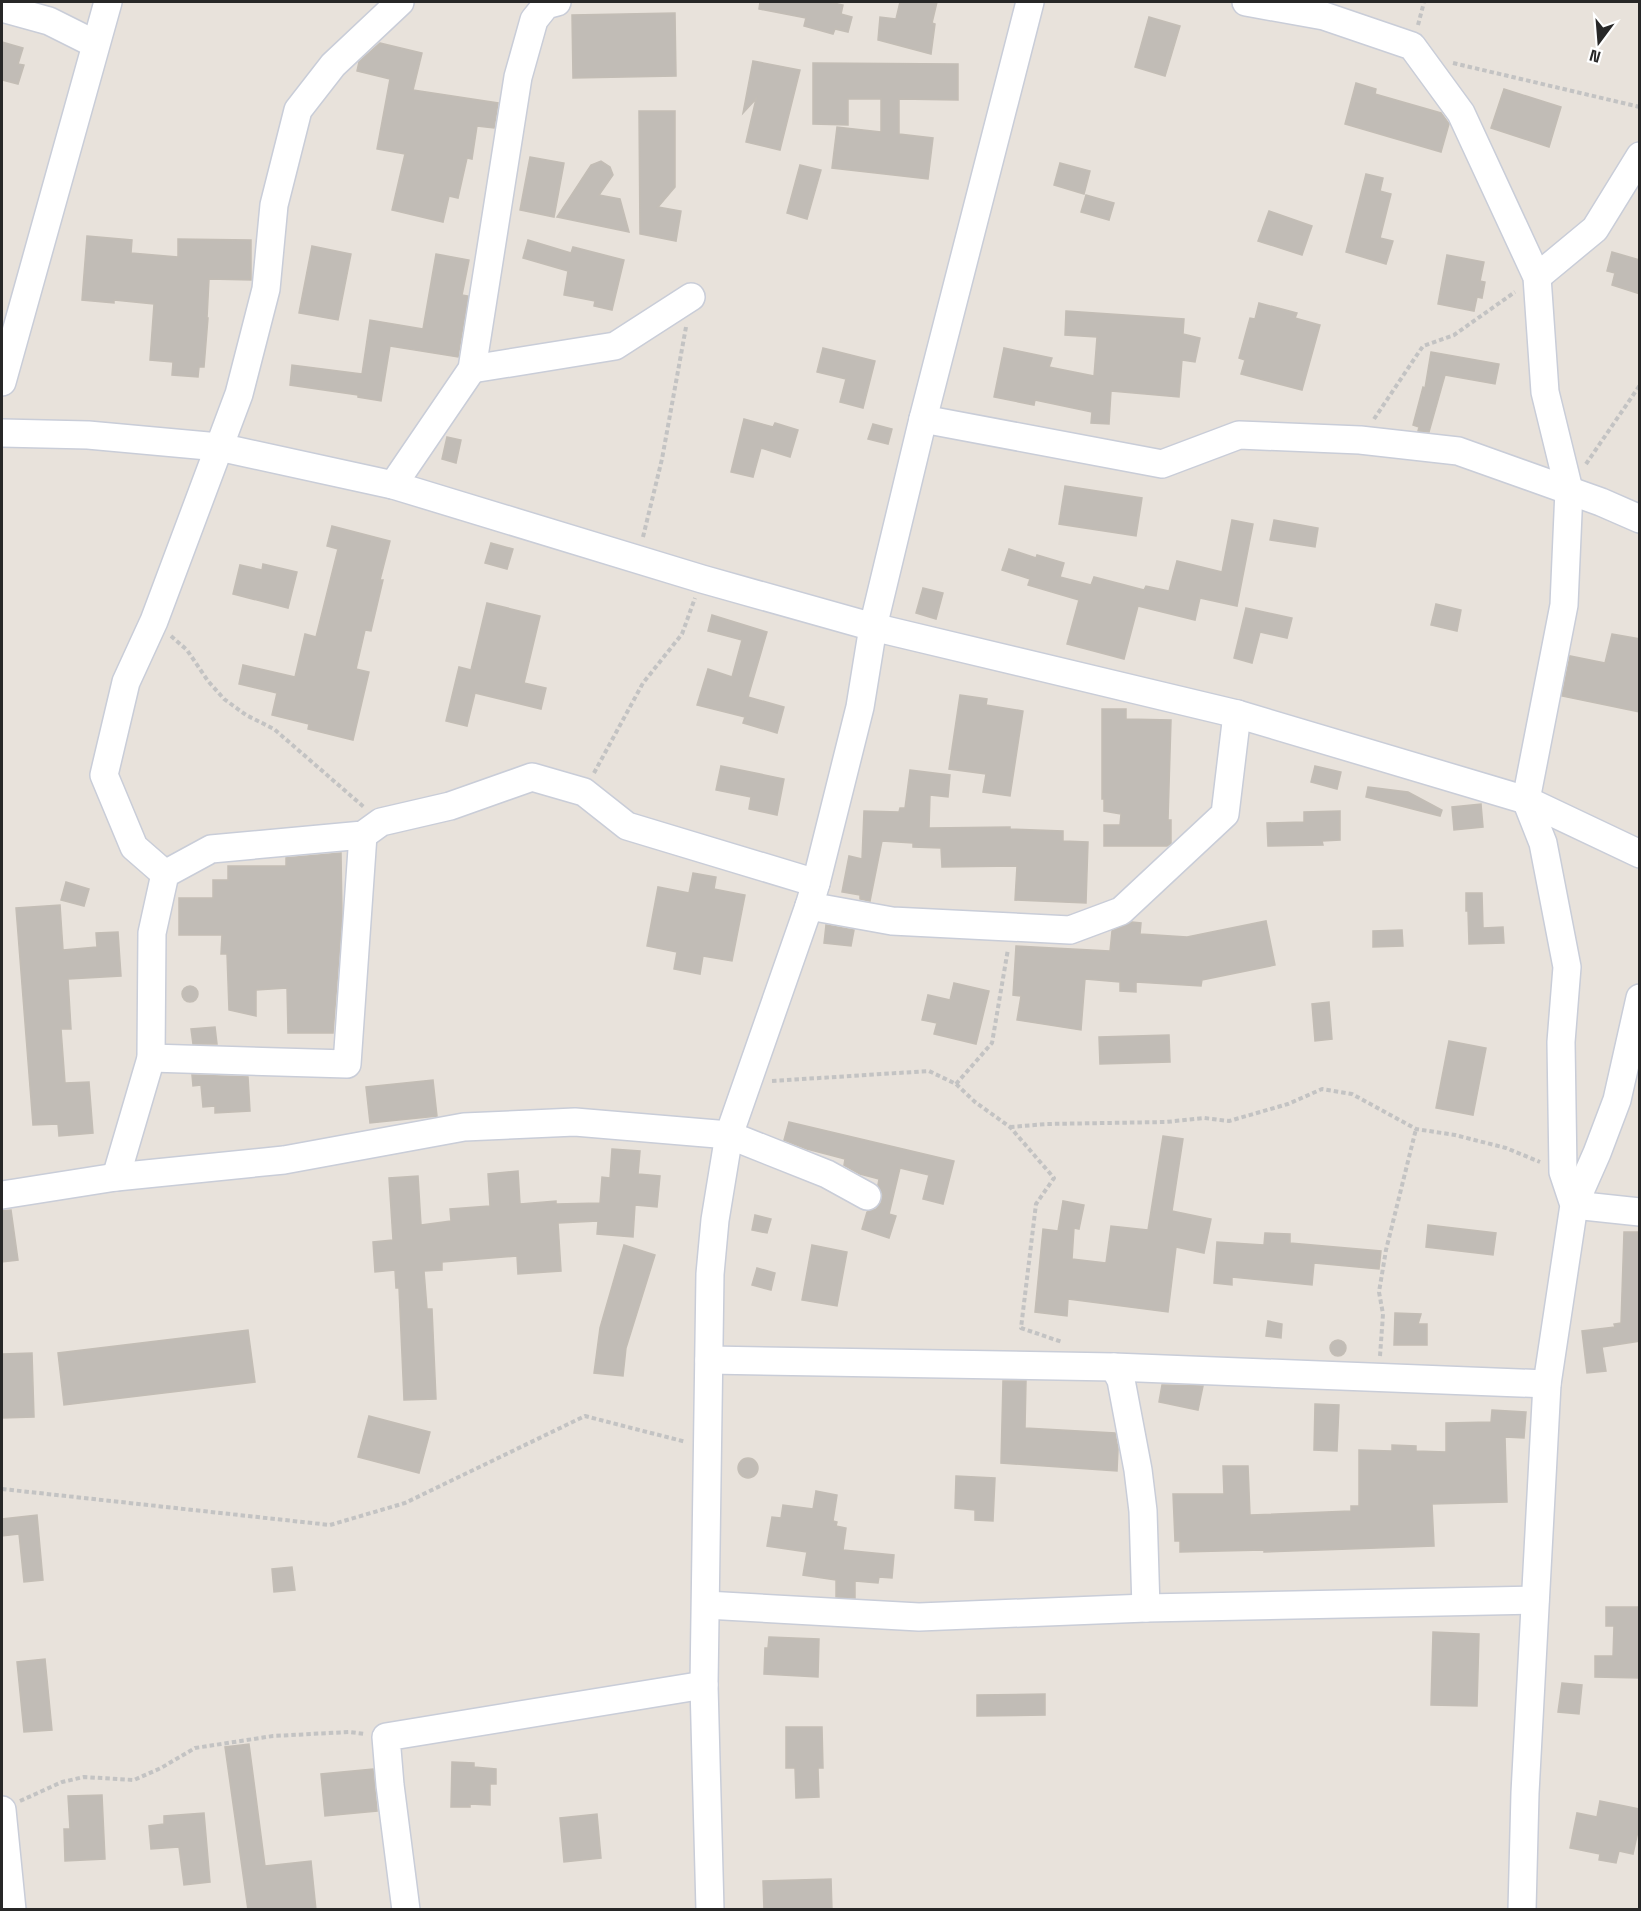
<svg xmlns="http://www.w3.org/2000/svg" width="1641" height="1911" font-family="'Space Grotesk',sans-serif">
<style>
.building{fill:#c1bcb6;stroke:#c3bdb5;stroke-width:1.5}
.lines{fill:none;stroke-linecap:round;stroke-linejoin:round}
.minor-casing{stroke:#c9cdd8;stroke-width:30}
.path{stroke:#c3c3c3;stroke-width:4;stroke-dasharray:4.5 3;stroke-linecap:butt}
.minor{stroke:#fff;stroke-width:27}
</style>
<rect width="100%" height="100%" fill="#e8e2db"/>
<!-- building -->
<g class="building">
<path d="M760 2H829L843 5 841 14 852 17 848 32 835 29 833 34 804 26 806 18 759 9Z"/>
<path d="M900 2H937L932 23 935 24 931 54 878 40 880 17 896 19Z"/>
<path d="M675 13 676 76 573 78 572 15Z"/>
<path d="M1149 17 1180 26 1165 76 1135 67Z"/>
<path d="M2 42 23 48 18 64 24 65 18 84 2 80Z"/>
<path d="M380 43 422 53 413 90 498 103 494 128 477 126 472 159 467 158 458 198 449 196 443 222 392 210 405 154 377 149 390 79 357 71 359 62Z"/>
<path d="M753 61 800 70 780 150 746 142 756 99 743 113Z"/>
<path d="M813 63 958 64V100L899 99V134L933 138 928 179 832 168 837 127 881 132V99H848V125L813 124Z"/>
<path d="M1356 83 1376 89 1375 94 1441 113 1449 124 1441 152 1345 124Z"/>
<path d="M1504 89 1561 107 1549 147 1491 128Z"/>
<path d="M639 111H675V187L658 207 681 211 676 241 640 234Z"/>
<path d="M530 157 564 163 554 217 520 210Z"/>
<path d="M601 161 610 167 613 175 599 195 620 199 629 232 557 217 591 165Z"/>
<path d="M1060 163 1090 171 1084 194 1054 185Z"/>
<path d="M800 165 821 170 807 219 787 213Z"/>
<path d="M1366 174 1383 178 1380 191 1391 194 1380 238 1393 241 1386 264 1346 252Z"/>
<path d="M1086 195 1114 203 1109 220 1081 212Z"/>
<path d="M1269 211 1312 226 1302 255 1258 241Z"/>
<path d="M87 236 132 240 131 253 178 257V239L251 240V280L209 279 207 318H208L204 367H199L198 377 172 375 173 362 150 360 154 304 114 300V303L82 300Z"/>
<path d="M528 240 571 253 573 247 624 260 612 310 594 306 595 301 564 295 568 271 523 258Z"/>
<path d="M312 246 351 254 338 320 299 313Z"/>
<path d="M1612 252 1640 260V294L1612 285 1615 273 1607 271Z"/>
<path d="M436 254 469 260 462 295 468 296 458 357 390 346 381 401 358 397V395L290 385 292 365 362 374 370 320 423 329Z"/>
<path d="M1447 255 1484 262 1480 281 1485 282 1482 298 1477 297 1474 311 1438 304Z"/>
<path d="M1259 303 1297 313 1295 318 1320 325 1302 390 1241 374 1245 360 1239 358 1250 318 1255 319Z"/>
<path d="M1066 311 1184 319 1183 334 1200 338 1195 362 1182 360 1179 397 1111 391 1109 424 1091 423 1092 412 1035 400 1034 405 994 397 1004 348 1052 358 1049 367 1094 376 1097 337 1065 335Z"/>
<path d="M823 348 875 361 863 408 840 402 846 379 817 372Z"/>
<path d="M1431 352 1499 364 1495 384 1445 375 1429 432 1418 431 1419 427 1413 425 1423 387 1425 388Z"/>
<path d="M744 419 773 427 775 423 798 430 790 457 761 448 753 477 731 472Z"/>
<path d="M873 424 892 429 888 444 868 439Z"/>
<path d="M447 437 461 440 456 463 442 459Z"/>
<path d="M1065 486 1142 498 1136 536 1059 524Z"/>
<path d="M1232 520 1253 524 1237 606 1200 598 1195 620 1138 606 1124 659 1067 644 1079 600 1028 585 1030 579 1002 570 1009 549 1036 558 1037 555 1064 563 1060 577 1091 585 1094 577 1144 590 1146 586 1169 591 1177 561 1222 572Z"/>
<path d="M1274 520 1318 528 1315 547 1270 540Z"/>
<path d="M332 526 390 541 380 580H383L371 631 365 630 356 669 369 672 353 740 308 729 309 724 272 715 277 693 239 684 243 665 295 677 305 634 316 637 338 549 327 546Z"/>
<path d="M491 543 513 549 507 569 485 563Z"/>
<path d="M263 564 297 572 288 608 233 594 240 565 262 570Z"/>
<path d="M923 588 943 593 936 619 916 613Z"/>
<path d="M487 603 540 616 524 683 546 688 541 709 475 693 467 726 446 721 459 667 471 670Z"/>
<path d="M1436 604 1461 610 1457 631 1431 625Z"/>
<path d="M1246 608 1292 618 1287 638 1260 632 1252 663 1234 658Z"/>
<path d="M712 615 767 632 748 697 784 707 777 733 743 723 745 717 697 705 708 669 732 677 742 640 708 631Z"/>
<path d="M1612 634 1640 639V712L1562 696 1570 656 1605 663Z"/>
<path d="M960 695 987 699 986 705 1023 711 1010 796 983 792 986 774 949 769Z"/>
<path d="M1102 709H1126V719L1171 720 1168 820H1171V843L1167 846H1104V825H1120L1121 814 1104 811V799H1102Z"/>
<path d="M721 766 784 779 777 815 749 809 751 797 716 790Z"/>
<path d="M1315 766 1341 772 1337 789 1311 782Z"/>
<path d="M910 770 950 775 948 797 930 795 929 828 1010 827V829L1063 831V841L1088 842 1086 903 1015 900 1017 866 942 867 941 848 913 847V843L882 841 870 901 860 899V895L842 892 849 856 862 859 864 811 899 812 900 808H905Z"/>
<path d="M1368 787 1408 792 1442 810 1440 816 1366 797Z"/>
<path d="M1481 804 1483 827 1454 830 1452 807Z"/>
<path d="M1340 811V840L1322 841 1323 845 1268 846 1267 823 1304 822V812Z"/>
<path d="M341 853 342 917 333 1033H288L287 988 256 990V1016L229 1010 227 954H221L222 935H179V898H213V880H228V866H286V858Z"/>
<path d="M693 873 716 877 714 889 745 895 732 961 703 956 700 974 674 969 677 952 647 946 658 887 689 893Z"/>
<path d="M66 882 89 889 84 906 61 900Z"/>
<path d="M1466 893H1482L1483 928 1503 927 1504 943 1469 944 1468 911H1466Z"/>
<path d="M60 905 63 950 97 947 96 933 118 932 121 976 68 979 71 1029H61L65 1083 89 1082 93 1133 59 1136 58 1124 33 1125 16 908Z"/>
<path d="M1266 921 1275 965 1202 980 1201 986 1136 982V992L1120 991V982L1085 979 1081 1030 1017 1020 1021 996 1013 995 1016 946 1110 951 1112 931 1132 922 1141 923 1140 934 1187 937Z"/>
<path d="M826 925 854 930 851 946 824 943Z"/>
<path d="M1402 930 1403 946 1373 947V931Z"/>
<path d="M954 983 989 991 976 1044 934 1034 937 1023 922 1020 928 995 950 1000Z"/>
<circle cx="190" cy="994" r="8"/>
<path d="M1329 1002 1332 1039 1315 1041 1312 1004Z"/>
<path d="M215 1027 217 1044H193L191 1029Z"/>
<path d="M1169 1035 1170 1062 1100 1064 1099 1037Z"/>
<path d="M1449 1041 1486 1048 1473 1115 1436 1108Z"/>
<path d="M192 1075 248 1077 250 1111 215 1113V1106L203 1107 201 1085 193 1086Z"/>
<path d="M433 1080 437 1116 370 1123 366 1087Z"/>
<path d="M789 1122 954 1161 943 1204 923 1199 929 1175 900 1168 889 1214 896 1216 889 1238 862 1229 867 1212 876 1209 881 1203 883 1195 878 1185 879 1179 860 1174 844 1165 845 1159 807 1149 784 1140Z"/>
<path d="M1163 1136 1183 1139 1172 1211 1211 1219 1204 1253 1176 1247 1168 1312 1068 1299 1067 1316 1035 1312 1043 1229 1058 1231 1063 1201 1084 1205 1079 1229 1074 1228 1072 1259 1106 1263 1111 1226 1148 1230Z"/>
<path d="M612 1149 640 1151 638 1174 660 1176 657 1207 635 1205 633 1237 597 1234 598 1221 558 1223 561 1271 518 1274 517 1256 442 1262V1270L424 1271 427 1309H432L436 1399 404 1400 399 1288H396L395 1270 375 1272 373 1242 393 1240 389 1178 418 1176 421 1225 451 1221 450 1209 490 1206 488 1174 518 1171 520 1204 556 1201V1204L600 1203 602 1177 610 1178Z"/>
<path d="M11 1210 18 1260 2 1262V1211Z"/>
<path d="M755 1215 771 1219 767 1233 752 1230Z"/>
<path d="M1428 1225 1496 1233 1493 1255 1426 1247Z"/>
<path d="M1624 1232H1640V1341L1602 1347 1606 1371 1587 1373 1582 1331 1615 1327 1614 1324 1621 1323Z"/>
<path d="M1265 1233 1290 1234V1243L1381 1251 1379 1269 1314 1263 1312 1285 1232 1277V1285L1214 1283 1217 1242 1264 1245Z"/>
<path d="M624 1245 655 1255 626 1348 623 1376 594 1373 600 1328Z"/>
<path d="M812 1245 847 1252 837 1306 802 1300Z"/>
<path d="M757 1268 775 1273 771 1290 752 1285Z"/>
<path d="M1395 1313 1421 1314 1418 1324H1427V1345H1394Z"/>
<path d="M1268 1321 1282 1324 1281 1338 1266 1336Z"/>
<path d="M248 1330 255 1382 64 1405 58 1353Z"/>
<circle cx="1338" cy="1348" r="8"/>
<path d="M32 1353 34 1417 2 1418V1354Z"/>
<path d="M1003 1381H1026L1025 1428 1115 1433 1118 1449 1117 1471 1001 1463Z"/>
<path d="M1162 1385 1203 1386 1198 1410 1159 1402Z"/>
<path d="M1315 1404 1339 1405 1337 1451 1314 1450Z"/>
<path d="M1492 1410 1526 1412 1524 1438 1505 1437 1507 1502 1432 1504 1434 1546 1264 1552V1550L1180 1552V1541H1175L1173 1494H1224L1223 1466H1248L1250 1515 1351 1511V1506H1359V1450L1392 1451V1445L1416 1446V1451L1446 1452V1423L1491 1422Z"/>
<path d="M369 1416 430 1432 419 1473 358 1457Z"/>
<circle cx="748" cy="1468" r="10"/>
<path d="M956 1476 995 1478 993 1521 975 1520V1510L955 1508Z"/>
<path d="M816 1491 837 1495 833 1521 837 1522 836 1526 846 1528 843 1550 894 1555 892 1578 879 1577 878 1583 855 1581V1598L836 1597V1580L803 1575 807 1552 767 1546 772 1517 781 1518 783 1505 813 1509Z"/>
<path d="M37 1515 43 1580 24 1582 19 1534 2 1536V1519Z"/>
<path d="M292 1567 295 1590 274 1592 272 1569Z"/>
<path d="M1606 1607H1640V1678L1595 1677V1656H1613L1614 1626H1606Z"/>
<path d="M1433 1632 1479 1634 1477 1706 1431 1705Z"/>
<path d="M769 1637 819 1639 818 1677 764 1674 765 1648H768Z"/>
<path d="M45 1659 52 1730 24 1732 17 1662Z"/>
<path d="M1562 1683 1582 1685 1579 1714 1558 1712Z"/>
<path d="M1045 1694V1715L977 1716V1695Z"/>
<path d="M786 1727H822L823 1768H818L819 1797 796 1798 795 1768H786Z"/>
<path d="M249 1744 265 1866 311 1861 316 1910H248L225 1747Z"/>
<path d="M452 1762 474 1763V1767L496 1769V1784H490V1805L470 1804V1807H451Z"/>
<path d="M373 1769 377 1811 325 1816 321 1774Z"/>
<path d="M102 1795 105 1859 65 1861 64 1829H70L68 1796Z"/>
<path d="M1600 1801 1640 1809V1822L1633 1854 1619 1851 1616 1863 1599 1860 1600 1854 1570 1848 1577 1813 1597 1817Z"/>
<path d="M204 1813 210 1882 184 1885 179 1847 151 1849 149 1826 164 1824V1816Z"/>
<path d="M597 1814 601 1858 564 1862 560 1818Z"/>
<path d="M831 1879 832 1910H764L763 1881Z"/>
</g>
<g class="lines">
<!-- minor casing -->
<g class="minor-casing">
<g id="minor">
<path d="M1246 2 1324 16 1412 46 1461 113 1537 277 1545 392 1569 490 1564 605 1526 800 1543 843 1567 967 1561 1042 1563 1172 1574 1205 1547 1384 1525 1793 1522 1910"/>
<path d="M2 8 49 21 95 44"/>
<path d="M1537 277 1595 229 1640 156"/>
<path d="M472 369 615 346 691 297"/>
<path d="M2 382 108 2"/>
<path d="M923 419 1162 464 1239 435 1360 440 1458 451 1601 502 1640 519"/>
<path d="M2 433 88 435 219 447 393 485 702 579 873 627 1237 714 1526 800 1640 854"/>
<path d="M393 485 472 369 518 77 534 20 546 5 557 2"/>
<path d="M165 874 134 847 104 775 126 682 154 621 239 394 266 289 274 205 298 110 333 65 400 2"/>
<path d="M809 906 892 921 1070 930 1121 911 1225 814 1237 714"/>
<path d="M1640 998 1617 1100 1597 1153 1574 1205 1640 1212"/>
<path d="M151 1058 347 1064 363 835"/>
<path d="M116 1177 151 1058 152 933 165 874 211 849 363 835 381 822 450 806 532 777 584 792 627 826 816 883"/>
<path d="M2 1195 116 1177 284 1160 464 1127 575 1122 729 1135 827 1174 867 1196"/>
<path d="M709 1360 1114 1367 1547 1384"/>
<path d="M1114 1367 1121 1380 1138 1470 1143 1511 1146 1608"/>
<path d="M706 1605 919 1617 1146 1608 1535 1600"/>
<path d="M2 1810 12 1910"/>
<path d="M406 1910 390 1785 386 1737 704 1685"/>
<path d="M710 1910 704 1685 710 1274 715 1220 729 1135 809 906 816 883 860 707 873 627 923 419 1030 2"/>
</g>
</g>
<!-- path -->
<g class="path">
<path d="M1418 25 1424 2"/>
<path d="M1453 63 1640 107"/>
<path d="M1374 419 1423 346 1454 335 1515 292"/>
<path d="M1586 464 1640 385"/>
<path d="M643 537 662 459 686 327"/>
<path d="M171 636 187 650 208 681 224 699 246 715 274 729 365 808"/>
<path d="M594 773 643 683 682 634 695 598"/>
<path d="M772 1081 929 1071 956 1084 975 1102 1010 1127 1054 1178 1036 1204 1021 1328 1062 1342"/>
<path d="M956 1084 992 1043 1008 949"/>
<path d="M1010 1127 1047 1124 1166 1122 1204 1118 1229 1121 1288 1104 1322 1089 1352 1094 1416 1129 1455 1135 1506 1148 1540 1162"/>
<path d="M1380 1356 1383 1314 1379 1292 1386 1250 1416 1129"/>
<path d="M2 1489 330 1525 405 1503 585 1416 686 1442"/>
<path d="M20 1801 62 1782 84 1777 134 1780 161 1768 195 1748 273 1736 349 1732 365 1734"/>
</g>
<!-- minor -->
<use href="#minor" class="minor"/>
</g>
<!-- border -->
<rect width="1641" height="1911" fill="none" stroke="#272727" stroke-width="6"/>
<!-- north arrow -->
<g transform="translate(1599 42) rotate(196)" stroke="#ffffff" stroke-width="4.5" paint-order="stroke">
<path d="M0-4.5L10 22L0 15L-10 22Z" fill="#272727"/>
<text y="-9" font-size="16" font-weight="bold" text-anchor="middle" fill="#272727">N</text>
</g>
</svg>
